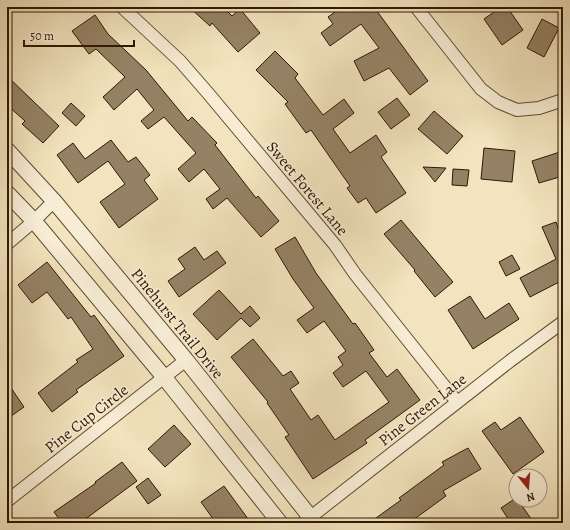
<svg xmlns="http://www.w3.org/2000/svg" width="570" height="530" font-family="Alegreya,serif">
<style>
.building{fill:#958265;stroke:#311704}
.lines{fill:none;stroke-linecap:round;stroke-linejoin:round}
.minor-casing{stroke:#614a32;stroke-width:14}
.tertiary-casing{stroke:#614a32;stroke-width:17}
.minor{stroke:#f7edd5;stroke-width:12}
.tertiary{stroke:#f7edd5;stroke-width:15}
.labels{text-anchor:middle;stroke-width:3;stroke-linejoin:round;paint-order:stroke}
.street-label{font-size:16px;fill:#311704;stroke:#f7edd5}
</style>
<rect width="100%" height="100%" fill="#f2e4be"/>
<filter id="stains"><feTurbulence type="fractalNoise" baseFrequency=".005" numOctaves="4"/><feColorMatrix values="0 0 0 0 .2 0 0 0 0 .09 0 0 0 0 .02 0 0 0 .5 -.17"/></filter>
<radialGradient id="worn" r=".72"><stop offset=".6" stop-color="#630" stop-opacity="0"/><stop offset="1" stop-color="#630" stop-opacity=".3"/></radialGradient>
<!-- building -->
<g class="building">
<path d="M189 7H223L232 16 240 9 260 33 238 52 212 23 210 26Z"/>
<path d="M342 7H374L428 81 410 95 389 68 364 81 354 61 379 48 361 24 330 46 321 33 333 24 328 17Z"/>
<path d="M501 7H507L523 30 502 45 484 19Z"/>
<path d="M95 15 108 34 146 70 188 121 192 117 217 143 215 145 256 198 258 196 279 221 261 237 227 198 213 209 206 199 220 189 204 169 189 182 178 169 196 153 164 117 148 129 141 121 154 110 137 89 114 110 103 97 125 77 96 49 89 54 72 31Z"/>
<path d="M542 19 559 28 544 57 527 48Z"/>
<path d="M275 51 298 74 295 78 323 115 344 99 354 113 333 129 350 153 376 135 387 152 381 157 406 193 376 213 366 198 358 203 347 188 350 186 311 130 306 133 285 104 288 102 256 70Z"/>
<path d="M7 76 59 126 43 143 22 124 25 121 7 105Z"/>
<path d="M397 98 410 115 391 129 378 112Z"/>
<path d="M71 103 85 116 76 126 62 113Z"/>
<path d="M434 111 463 136 447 154 418 129Z"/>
<path d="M111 140 128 162 136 157 150 175 144 180 158 199 119 228 100 202 125 184 108 161 78 183 57 155 73 143 85 159Z"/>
<path d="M484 148 515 151 512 182 481 179Z"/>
<path d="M563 151V176L539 183 532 161Z"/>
<path d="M423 167 446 168 435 182Z"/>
<path d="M453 169 469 170 467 186 452 185Z"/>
<path d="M401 220 453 282 435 297 414 271 415 270 384 234Z"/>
<path d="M556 222 559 231 563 229V280L530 297 520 278 556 259 542 227Z"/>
<path d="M295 237 316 273 353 324 355 323 374 350 369 353 387 377 397 369 420 400 365 440 367 443 313 479 285 437 289 435 267 403 268 402 231 357 253 339 283 376 291 371 299 383 290 389 311 420 318 415 335 440 389 402 366 371 343 387 333 373 343 365 338 357 346 351 324 321 307 333 297 320 314 308 293 279 275 249Z"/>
<path d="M195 247 204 260 217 251 226 263 179 297 168 281 185 269 178 259Z"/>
<path d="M512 255 520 269 506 276 499 262Z"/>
<path d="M47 262 91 317 94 315 124 356 76 390 78 392 52 412 38 393 78 362 76 360 93 349 71 317 68 319 47 292 32 303 18 285Z"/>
<path d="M219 290 241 314 250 306 260 318 250 327 241 318 217 340 193 314Z"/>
<path d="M470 296 485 319 509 303 519 319 473 349 448 310Z"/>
<path d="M7 382 24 407 7 419Z"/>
<path d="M520 417 544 452 513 474 482 431 495 422 501 430Z"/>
<path d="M174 425 191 444 165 467 148 449Z"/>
<path d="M468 448 481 469 443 491 446 496 409 523H369L401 500 399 498 444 465 442 462Z"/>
<path d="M122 462 137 481 80 523H62L54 512 96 483 95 482Z"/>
<path d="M148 478 161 495 148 504 136 487Z"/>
<path d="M224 486 251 523H216L201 502Z"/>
<path d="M516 498V500H518L534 523H511L501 508Z"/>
</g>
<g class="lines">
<!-- minor casing -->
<g class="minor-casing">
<g id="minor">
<path d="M122 7 180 61 207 92 335 245 355 274 457 402"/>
<path d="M416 7 481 89 498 102 517 110 539 108 563 100"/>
<path d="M7 244 34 221 54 201"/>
<path d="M7 501 186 360"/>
<path d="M303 523 510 361 563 322"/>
</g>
</g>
<!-- tertiary casing -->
<g class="tertiary-casing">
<g id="tertiary">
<path d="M7 150 54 201 186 360 315 523"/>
<path d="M7 193 34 221 164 377 280 523"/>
</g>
</g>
<!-- minor -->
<use href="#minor" class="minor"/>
<!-- tertiary -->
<use href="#tertiary" class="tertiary"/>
</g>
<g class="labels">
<!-- street labels -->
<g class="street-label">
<text transform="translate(308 188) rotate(50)" y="6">Sweet Forest Lane</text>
<text transform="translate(178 323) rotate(51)" y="6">Pinehurst Trail Drive</text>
<text transform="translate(422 409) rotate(-38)" y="6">Pine Green Lane</text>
<text transform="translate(86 418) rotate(-38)" y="6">Pine Cup Circle</text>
</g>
</g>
<!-- margin -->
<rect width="570" height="530" fill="none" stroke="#f2e4be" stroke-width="24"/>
<rect x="8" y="8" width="554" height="514" fill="none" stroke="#311704" stroke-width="2"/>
<rect x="12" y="12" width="546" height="506" fill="none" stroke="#311704"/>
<!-- north arrow -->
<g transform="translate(528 488) rotate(163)"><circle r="19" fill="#f7edd5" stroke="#a89781"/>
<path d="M0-3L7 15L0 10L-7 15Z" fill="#8f2418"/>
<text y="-6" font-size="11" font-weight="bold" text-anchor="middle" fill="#311704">N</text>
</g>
<!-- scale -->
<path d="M24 40v6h110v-6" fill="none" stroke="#311704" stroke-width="2"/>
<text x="30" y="40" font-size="12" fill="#311704" stroke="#f7edd5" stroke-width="3" paint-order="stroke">50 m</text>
<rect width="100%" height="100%" filter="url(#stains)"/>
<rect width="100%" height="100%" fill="url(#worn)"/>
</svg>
